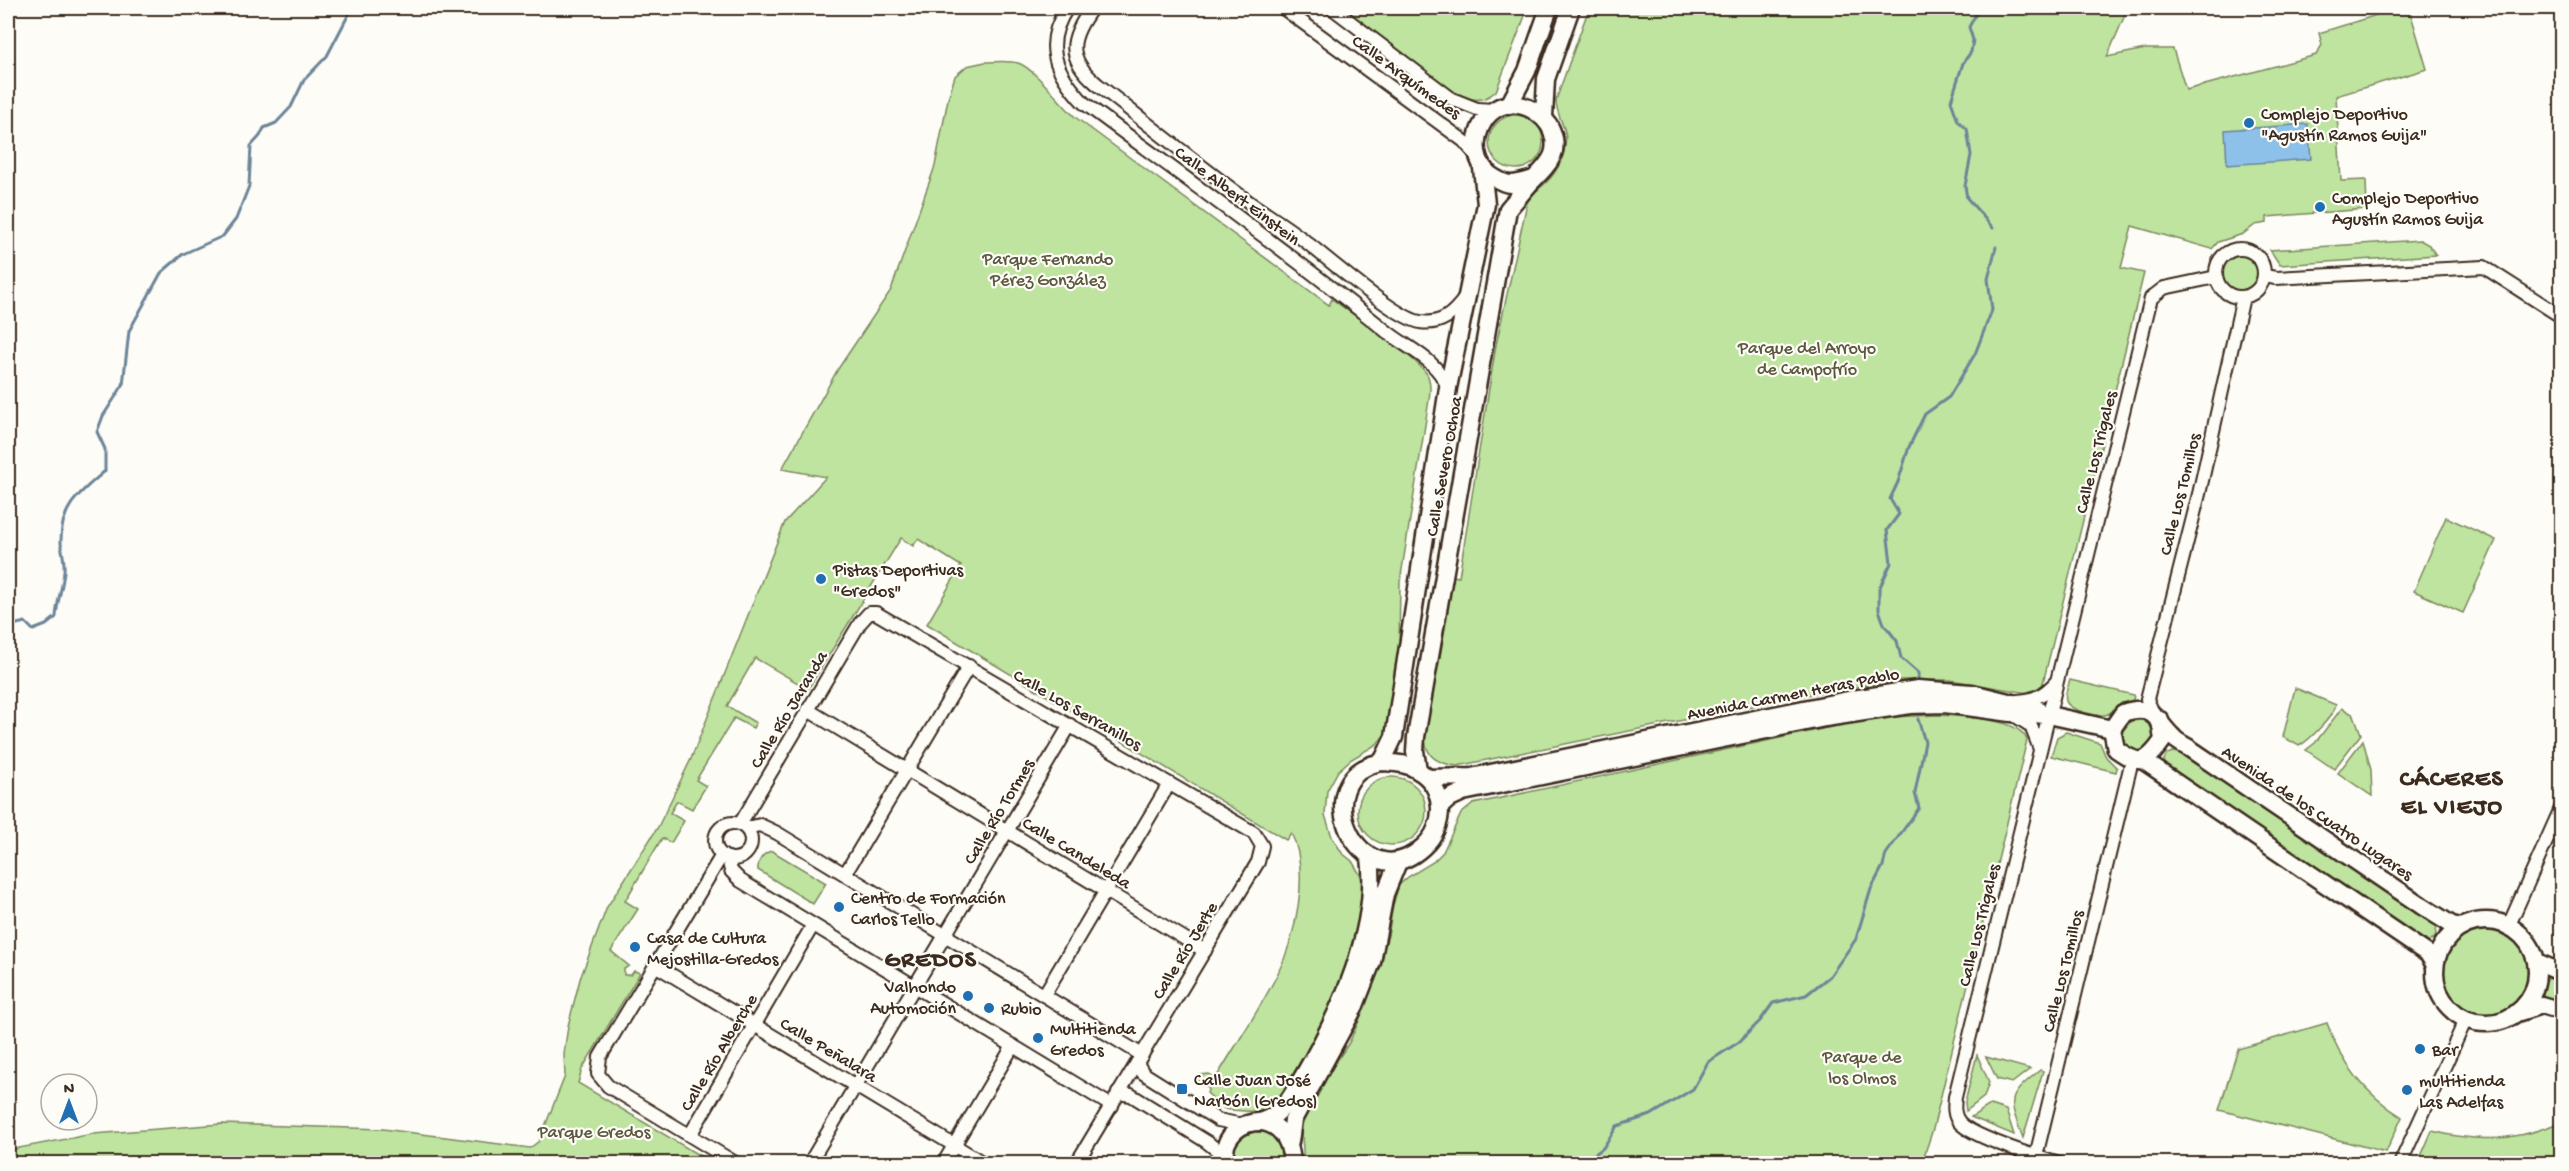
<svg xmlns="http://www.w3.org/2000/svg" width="2569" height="1171" font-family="'Gochi Hand',sans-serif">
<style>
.green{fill:#bee49f;stroke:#7c875e;stroke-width:1.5}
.water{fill:#8dc1ea;stroke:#6c8598;stroke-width:1.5}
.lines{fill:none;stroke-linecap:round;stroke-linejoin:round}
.stream{stroke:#6c8598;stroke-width:3}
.minor-casing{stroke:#3b2a1e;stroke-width:16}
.secondary-casing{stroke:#3b2a1e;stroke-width:21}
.minor{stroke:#fdfcf7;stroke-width:12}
.secondary{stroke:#fdfcf7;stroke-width:16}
.poi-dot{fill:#1f6fb2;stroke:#fdfcf7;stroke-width:2}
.labels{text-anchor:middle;stroke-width:4.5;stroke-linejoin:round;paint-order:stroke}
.street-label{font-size:18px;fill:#3b2a1e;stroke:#fdfcf7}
.poi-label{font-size:18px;fill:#3b2a1e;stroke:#fdfcf7;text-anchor:start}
.park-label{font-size:18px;fill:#5c583e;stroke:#fdfcf7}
.district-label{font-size:24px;font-weight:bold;letter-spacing:1.5px;fill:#3b2a1e;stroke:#fdfcf7}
</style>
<rect width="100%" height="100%" fill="#fdfcf7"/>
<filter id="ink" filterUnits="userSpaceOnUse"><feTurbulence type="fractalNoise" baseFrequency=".0167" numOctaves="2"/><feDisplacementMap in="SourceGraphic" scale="12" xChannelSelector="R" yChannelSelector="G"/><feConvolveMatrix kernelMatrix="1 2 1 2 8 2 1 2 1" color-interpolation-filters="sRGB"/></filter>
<g filter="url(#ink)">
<!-- green -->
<g class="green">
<path d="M1344 8H1528L1496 91C1483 103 1470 101 1456 93Z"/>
<path d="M1589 8H2128L2107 57 2145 49H2173L2186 90 2316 55 2322 45 2319 33 2399 8H2409L2427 69 2336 96 2341 181 2366 180 2367 209 2267 217V223L2255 225 2243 234 2218 242 2212 249 2132 226 2121 268 2144 273 2040 695 1950 680H1900L1822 692 1457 766C1429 762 1425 752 1423 726L1448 575 1459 577 1496 345 1527 203C1533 190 1544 187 1552 176 1561 165 1568 147 1565 132 1562 121 1556 112 1556 100Z"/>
<path d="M985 62C995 62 1007 60 1018 63 1033 67 1061 104 1075 117L1329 305 1332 299C1351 314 1420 359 1428 376 1431 384 1430 391 1429 400L1400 582 1399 650 1386 733 1377 744 1350 760 1338 771 1327 791 1325 815 1332 837 1342 853 1352 861 1362 878V909L1343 976 1329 1012 1305 1059 1273 1106 1258 1112 1231 1110 1225 1109 1207 1093 1209 1088 1197 1080 1200 1075 1209 1074 1216 1078C1236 1044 1259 1011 1277 975 1295 939 1311 871 1291 833L1286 840 927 624 961 566 918 539 913 546 901 538 808 689 755 658 727 706 756 723 753 728 734 718 696 780 706 786 692 809 677 801 670 813 684 821 671 843 662 838 625 901 638 909 611 951 629 966 624 969V975H631L634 971 640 973 582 1069 578 1083 712 1163 8 1164V1150L93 1134 222 1124 383 1129 530 1148 539 1141 565 1076 564 1054 568 1026 580 979 607 907 658 827 691 759 785 522 826 477 782 469 838 369 891 290 935 166 948 99 955 76 967 66Z"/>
<circle cx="1516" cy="142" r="27"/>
<path d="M2420 240 2429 245 2436 255 2280 265 2270 250Z"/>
<circle cx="2240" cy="273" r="17"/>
<path d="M2446 517 2496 540 2463 613 2414 591Z"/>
<path d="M2070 680 2134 695 2133 700C2122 703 2117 709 2108 714 2100 718 2072 711 2067 703 2063 697 2068 687 2070 680Z"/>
<path d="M2295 688 2336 705C2334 715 2310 740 2299 746L2283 737Z"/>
<path d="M2342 708 2354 715 2361 734 2334 769 2306 750 2315 743Z"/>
<path d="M1939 715C1960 717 2019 717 2027 740L1933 1129 1923 1159 1931 1163H1304L1301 1123 1332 1068 1349 1043 1359 1021 1388 936 1393 905 1399 885 1408 877 1433 862 1443 852 1461 814 1473 804 1850 723 1889 717Z"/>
<path d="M2142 720C2152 725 2156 732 2154 744L2140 754 2122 744 2121 733 2131 721Z"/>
<path d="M2066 732 2100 743 2106 757 2117 768 2116 772 2051 756 2057 737Z"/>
<path d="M2363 740 2371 770 2372 796 2338 773Z"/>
<path d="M2173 752 2181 754 2437 927 2435 938 2428 941 2420 938 2166 767 2164 760 2167 754Z"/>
<circle cx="1392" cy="811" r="34"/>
<path d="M772 851 826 883 813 904 758 870C757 862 763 852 772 851Z"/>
<circle cx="2486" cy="973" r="42"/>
<path d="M2557 977 2561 978V1006C2540 1000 2529 981 2557 977Z"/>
<path d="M2327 1023C2341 1063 2366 1095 2402 1117L2386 1152 2219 1110 2238 1049Z"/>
<path d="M1977 1055 1989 1082 1984 1097 1966 1111 1965 1102Z"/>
<path d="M1986 1057 2030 1069 2012 1083 1997 1079Z"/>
<path d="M2040 1070 2043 1071 2023 1138C2008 1098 2006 1098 2040 1070Z"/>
<path d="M1990 1105 2006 1110 2014 1135 1971 1117Z"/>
<path d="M2561 1122V1163H2418L2432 1131C2480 1143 2515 1141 2561 1122Z"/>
<path d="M1261 1130 1270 1133 1282 1145 1284 1164 1234 1163C1231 1144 1242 1132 1261 1130Z"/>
</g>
<!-- water -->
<path class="water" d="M2308 124 2311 159 2227 165 2225 130Z"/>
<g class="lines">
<!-- stream -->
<g class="stream">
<path d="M1979 8 1969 27 1973 40 1971 52 1963 63 1951 101 1958 121 1967 129 1971 155 1965 186 1967 198 1993 228"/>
<path d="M8 632 13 625 25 622 33 630 46 625 56 617C57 600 63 587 64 571 65 561 62 553 61 543 60 506 80 493 105 471V449L97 432 103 416 123 385 129 331 161 273 183 254 223 236 236 219 249 186 251 146 260 136 264 128 276 123 291 107 304 80 327 56 352 8"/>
<path d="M1918 682V673L1901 658 1897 641 1884 624 1879 610V589L1891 563 1887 530 1899 514 1890 499 1898 482 1909 447 1925 414 1949 397 1975 354 1992 310 1988 279 1996 247"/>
<path d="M1582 1164 1603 1148 1617 1126 1651 1115 1693 1089 1708 1062 1739 1042 1760 1021 1773 1003 1806 995 1830 976 1856 939 1871 889 1883 866 1886 854 1919 808 1915 793 1925 742 1918 719"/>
</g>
<!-- minor casing -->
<g class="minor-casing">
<g id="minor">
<path d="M1067 8C1042 46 1056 73 1084 103 1185 178 1288 252 1386 331 1408 349 1437 359 1448 388"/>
<path d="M1092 8C1069 39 1066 58 1097 84 1147 123 1197 164 1249 202 1266 214 1284 225 1301 238 1325 256 1395 318 1420 322 1442 325 1453 314 1465 298"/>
<path d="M1283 8 1464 141 1477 156"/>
<path d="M1332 8 1452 99 1477 109 1494 110"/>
<circle cx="2240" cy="273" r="24"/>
<path d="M2264 276 2276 278 2484 267 2562 317"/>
<path d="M2017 701C2035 700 2044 695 2056 682"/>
<path d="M808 710 1205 951"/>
<path d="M2153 713 2147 699 2199 494 2243 297"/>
<path d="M2014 715 2031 726 2040 749"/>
<circle cx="733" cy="841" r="18"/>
<path d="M740 824 860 623 869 613H876L1254 833 1262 846 1258 862 1076 1164"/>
<path d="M746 828 760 825 777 833 1142 1055"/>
<path d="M722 855 600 1057 598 1074 608 1086 737 1164"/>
<path d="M728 858 731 871 741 881 1112 1106"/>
<path d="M845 874 969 666"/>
<path d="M2509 925 2562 806"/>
<path d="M655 965 985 1164"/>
<path d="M1044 995 1169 784"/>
<path d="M1137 1063 1143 1073 1218 1120 1243 1125"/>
<path d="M1118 1093 1131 1095 1207 1142 1223 1155"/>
<path d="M690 1135 813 925"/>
<path d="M2036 1156 2132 760"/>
<path d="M809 1164 1070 725"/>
<path d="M943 1164 1013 1046"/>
<path d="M2059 1164C2038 1157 1974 1138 1960 1123 1953 1116 1954 1106 1955 1097L2151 298 2164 288 2216 277"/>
<path d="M2400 1164 2466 1019"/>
</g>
</g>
<!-- secondary casing -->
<g class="secondary-casing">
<g id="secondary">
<path d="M1509 105 1527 71 1549 8"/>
<path d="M1544 117 1546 79 1571 8"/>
<path d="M2160 720 2163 740C2146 764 2140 766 2116 749L2112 729 2123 713C2154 702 2155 720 2173 737 2177 742 2184 745 2189 748L2422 906 2452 925 2461 927"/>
<path d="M2144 761 2428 954 2435 965"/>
<path d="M1382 762 1394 737 1448 388 1486 204 1482 168"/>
<path d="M1382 762C1394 763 1407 763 1417 770 1446 786 1447 826 1423 847 1360 904 1302 777 1382 762Z"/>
<path d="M1418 770 1415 751 1416 737 1508 209C1516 200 1524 190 1532 181 1549 164 1563 151 1549 125 1543 116 1531 107 1519 105 1485 97 1460 149 1490 175 1496 179 1504 184 1511 184 1518 184 1527 181 1534 179"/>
<path d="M1428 778 1471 777 1853 699 1918 689 1972 693 2037 709"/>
<path d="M1441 806 1450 798 1463 792 1825 718 1910 705 1945 704 2011 713 2049 715 2112 729"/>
<circle cx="2486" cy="972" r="51"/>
<path d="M2537 962 2562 973"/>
<path d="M2520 1012 2541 1005 2562 1011"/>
<path d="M1259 1122C1265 1120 1271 1118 1276 1114 1289 1103 1296 1088 1305 1073 1340 1013 1379 928 1370 857"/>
<path d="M1290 1142 1293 1120 1354 1008 1372 962 1385 894 1398 862"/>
<path d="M1226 1164C1214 1120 1289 1097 1292 1164"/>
</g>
</g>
<!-- minor -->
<use href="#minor" class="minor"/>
<!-- secondary -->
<use href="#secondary" class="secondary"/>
</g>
</g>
<!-- markers -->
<g class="poi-dot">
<circle cx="2249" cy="123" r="6"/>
<circle cx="2320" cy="207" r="6"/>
<circle cx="821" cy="579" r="6"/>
<circle cx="839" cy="907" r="6"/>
<circle cx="635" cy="947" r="6"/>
<circle cx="968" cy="996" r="6"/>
<circle cx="989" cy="1008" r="6"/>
<circle cx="1038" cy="1038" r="6"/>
<circle cx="2420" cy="1049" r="6"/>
<rect x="1176" y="1083" width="12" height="12" rx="3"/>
<circle cx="2407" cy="1090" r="6"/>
</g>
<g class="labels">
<!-- street labels -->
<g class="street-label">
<text transform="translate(1407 76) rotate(36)" y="6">Calle Arquímedes</text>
<text transform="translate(1238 195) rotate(37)" y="6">Calle Albert Einstein</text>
<text transform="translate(2095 452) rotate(-76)" y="6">Calle Los Trigales</text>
<text transform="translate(1443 466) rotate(-80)" y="6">Calle Severo Ochoa</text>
<text transform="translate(2179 494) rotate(-76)" y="6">Calle Los Tomillos</text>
<text transform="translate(1793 693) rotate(-11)" y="6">Avenida Carmen Heras Pablo</text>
<text transform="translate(788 709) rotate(-59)" y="6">Calle Río Jaranda</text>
<text transform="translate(1078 709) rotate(30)" y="6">Calle Los Serranillos</text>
<text transform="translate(998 811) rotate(-59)" y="6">Calle Río Tormes</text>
<text transform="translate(2318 812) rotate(34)" y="6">Avenida de los Cuatro Lugares</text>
<text transform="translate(1077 852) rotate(31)" y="6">Calle Candeleda</text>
<text transform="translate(1978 925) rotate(-76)" y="6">Calle Los Trigales</text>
<text transform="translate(1184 950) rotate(-59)" y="6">Calle Río Jerte</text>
<text transform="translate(2062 971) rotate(-76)" y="6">Calle Los Tomillos</text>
<text transform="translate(829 1049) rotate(31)" y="6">Calle Peñalara</text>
<text transform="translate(718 1052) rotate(-59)" y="6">Calle Río Alberche</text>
</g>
<!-- poi labels -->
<g class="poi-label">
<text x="2261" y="119">Complejo Deportivo<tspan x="2261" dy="21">"Agustín Ramos Guija"</tspan></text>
<text x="2332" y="203">Complejo Deportivo<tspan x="2332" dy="21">Agustín Ramos Guija</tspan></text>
<text x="833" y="575">Pistas Deportivas<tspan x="833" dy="21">"Gredos"</tspan></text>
<text x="851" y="903">Centro de Formación<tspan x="851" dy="21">Carlos Tello</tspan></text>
<text x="647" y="943">Casa de Cultura<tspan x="647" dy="21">Mejostilla-Gredos</tspan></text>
<text x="956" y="992" text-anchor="end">Valhondo<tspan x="956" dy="21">Automoción</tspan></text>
<text x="1001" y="1014">Rubio</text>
<text x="1050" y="1034">Multitienda<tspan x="1050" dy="21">Gredos</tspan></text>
<text x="2432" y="1055">Bar</text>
<text x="1194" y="1085">Calle Juan José<tspan x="1194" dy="21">Narbón (Gredos)</tspan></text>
<text x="2419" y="1086">multitienda<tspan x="2419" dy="21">Las Adelfas</tspan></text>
</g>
<!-- park labels -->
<g class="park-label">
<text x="1048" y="264">Parque Fernando<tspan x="1048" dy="21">Pérez González</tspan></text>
<text x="1807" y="353">Parque del Arroyo<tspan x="1807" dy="21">de Campofrío</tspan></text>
<text x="1862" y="1062">Parque de<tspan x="1862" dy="21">los Olmos</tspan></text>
<text x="594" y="1137">Parque Gredos</text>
</g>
<!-- district labels -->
<g class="district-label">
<text x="2452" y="785">CÁCERES<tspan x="2452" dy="28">EL VIEJO</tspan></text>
<text x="931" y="966">GREDOS</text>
</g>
</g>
<!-- margin -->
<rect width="2569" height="1171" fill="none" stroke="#fdfcf7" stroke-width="30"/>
<rect x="15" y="15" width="2539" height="1141" fill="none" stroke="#3b2a1e" stroke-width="2" filter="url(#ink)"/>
<!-- north arrow -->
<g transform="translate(69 1102)"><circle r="28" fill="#fdfcf7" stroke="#afa8a0" stroke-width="1.5"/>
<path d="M0-4.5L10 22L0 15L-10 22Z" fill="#1f6fb2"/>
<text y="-9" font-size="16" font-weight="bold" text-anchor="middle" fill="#3b2a1e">N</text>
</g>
</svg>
